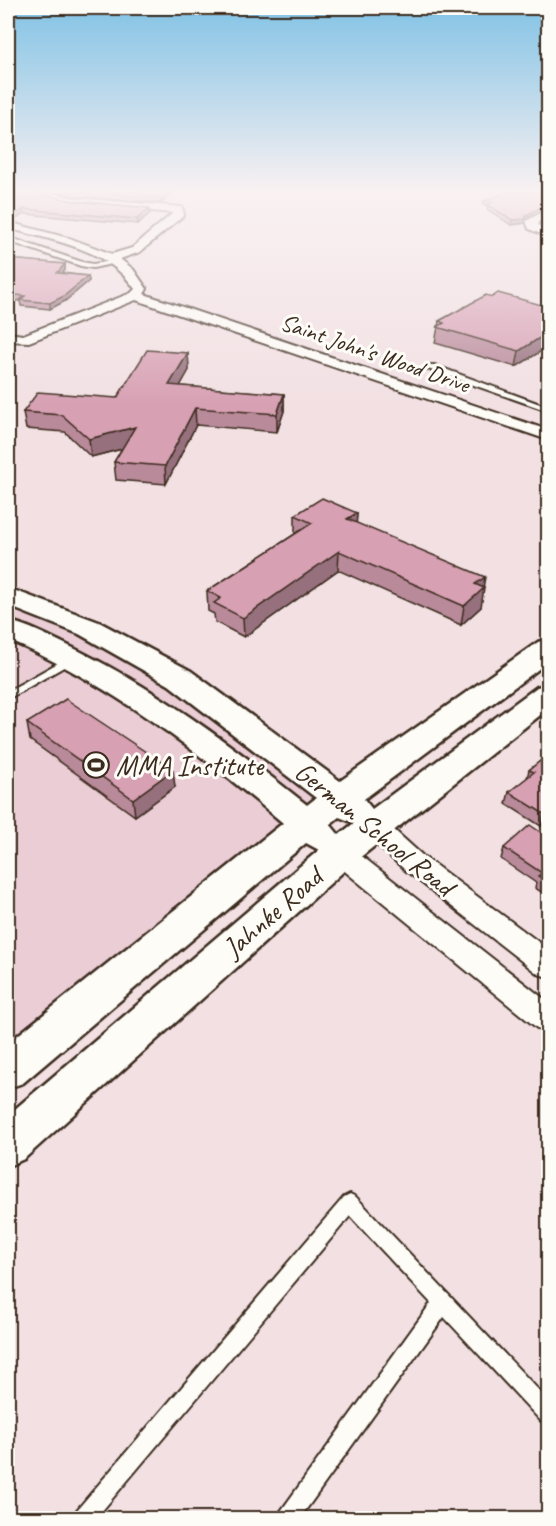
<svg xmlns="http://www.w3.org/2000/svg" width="556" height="1526" font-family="Caveat,sans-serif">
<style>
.built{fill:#eacdd5}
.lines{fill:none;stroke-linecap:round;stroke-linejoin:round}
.lane-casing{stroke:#3b2a1e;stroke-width:4}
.street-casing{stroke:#3b2a1e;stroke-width:4}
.secondary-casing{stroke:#3b2a1e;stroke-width:5}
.lane{fill:#fdfcf7;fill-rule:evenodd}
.street{fill:#fdfcf7;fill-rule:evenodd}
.secondary{fill:#fdfcf7;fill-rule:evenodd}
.wall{fill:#b98a9a;stroke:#3b2a1e;stroke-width:1.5}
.shaded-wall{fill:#96707d;stroke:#3b2a1e;stroke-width:1.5}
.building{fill:#d7a0b3;stroke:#3b2a1e;stroke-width:1.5}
.labels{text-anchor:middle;stroke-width:6;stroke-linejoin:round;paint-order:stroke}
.far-street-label{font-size:24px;fill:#3b2a1e;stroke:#fdfcf7}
.poi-label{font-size:28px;fill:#3b2a1e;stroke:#fdfcf7;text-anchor:start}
.street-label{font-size:28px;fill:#3b2a1e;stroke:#fdfcf7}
</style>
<rect width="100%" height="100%" fill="#f2e0e3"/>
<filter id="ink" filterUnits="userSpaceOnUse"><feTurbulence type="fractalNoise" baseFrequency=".0167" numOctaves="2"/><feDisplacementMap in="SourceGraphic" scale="12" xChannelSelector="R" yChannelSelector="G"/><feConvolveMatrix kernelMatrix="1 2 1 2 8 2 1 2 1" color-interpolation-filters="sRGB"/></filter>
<g filter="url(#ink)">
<!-- built -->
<path class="built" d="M8 600 30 604 142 652 358 804 281 852 8 1093Z"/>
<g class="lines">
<!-- lane casing -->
<g class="lane-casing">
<g id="lane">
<path d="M8 237 82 262 93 264 118 260 121 262 93 268 81 266 8 241Z"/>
<path d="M428 365H434L548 407V411L428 369Z"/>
<path d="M72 655 77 658 76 660 8 699V691Z"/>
<path d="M350 1194 356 1197 548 1400V1424L541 1421 444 1317 300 1518H278L281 1511 431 1303 350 1216 96 1518H73L76 1511 344 1197Z"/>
</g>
</g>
<!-- street casing -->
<g class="street-casing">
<g id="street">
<path d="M26 192H47L74 198 182 207 184 214 183 216 140 252 120 259 133 269 147 289 144 294 548 430V440L136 300 29 342 8 341V333L23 335 131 293 135 289C106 247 53 241 8 228V222L72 239 112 254 132 248 173 213 74 204Z"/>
<path d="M548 209V216L538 222V225L548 230V237L529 229 526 221Z"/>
<path d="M373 817 382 819 423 856 548 949V977L538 974 405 870 364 833 360 826 364 819Z"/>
<path d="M340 843 349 846 548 1002V1032L537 1028 331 860 327 853 331 846Z"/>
</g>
</g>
<!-- secondary casing -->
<g class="secondary-casing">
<path id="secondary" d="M8 588 99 622 191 671 340 781 538 642 548 639V662L364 799 372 809 537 687 548 684V709L353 863 24 1159 8 1166V1115L319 850 306 843 23 1083 8 1088V1043L283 823C199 752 109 683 8 640V621C28 625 48 636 67 645 153 686 232 745 307 805L316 798 169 685 79 634 8 606ZM339 817 354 823 339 835 330 824Z"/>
</g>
<!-- lane -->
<use href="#lane" class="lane"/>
<!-- street -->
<use href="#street" class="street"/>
<!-- secondary -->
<use href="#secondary" class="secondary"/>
</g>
<!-- wall -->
<g class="wall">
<path d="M8 192 73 201 149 208 150 213 138 224 24 214 13 221 8 220Z"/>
<path d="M58 192H174L162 203 74 196Z"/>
<path d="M549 192V207L525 219V223L511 225 487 209 488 206 483 205 484 201Z"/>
<path d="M549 214V223L543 222 544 217Z"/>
<path d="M8 259 65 264V270L62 273 88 276 89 281 65 301 50 309 21 306 20 301 8 300Z"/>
<path d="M492 297 549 307V346L516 367 435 343 439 321Z"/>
<path d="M188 353 189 370 180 386 284 394V411L277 432 196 425 166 484 116 480 114 462 122 449 91 457 65 432 26 429 23 412 117 398Z"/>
<path d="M357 513 356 523 483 587 481 607 461 625 338 570 244 637 215 622 214 614 208 611 207 591 295 534V515Z"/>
<path d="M27 723 175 787 135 816 30 740Z"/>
<path d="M549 754V819L541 826 506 804 509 792 527 778 529 770Z"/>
<path d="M549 838V897L535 888 536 883 501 859 504 848Z"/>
</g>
<!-- shaded-wall -->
<g class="shaded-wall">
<path d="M168 192H174L162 203 161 198Z"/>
<path d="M549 203 548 207 525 219 526 215Z"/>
<path d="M149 208 150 213 138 224 137 219Z"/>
<path d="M24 209V214L13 221V216Z"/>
<path d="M525 219V223L511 225 512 220Z"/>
<path d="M65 264V270L58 278 57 273Z"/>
<path d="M88 276 89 281 65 301 50 309V303Z"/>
<path d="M549 332V346L516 367 519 351Z"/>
<path d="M188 353 189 370 171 402 169 385Z"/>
<path d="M284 394V411L277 432V414Z"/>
<path d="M195 408 196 425 166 484 165 466Z"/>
<path d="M135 427 137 445 91 457 89 439Z"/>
<path d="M357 513 356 531 347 519Z"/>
<path d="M339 551 338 570 244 637 243 618Z"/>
<path d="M485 577 483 589 484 588 481 607 461 625 464 606 475 584Z"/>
<path d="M173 770 175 787 135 816 133 799Z"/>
<path d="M549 810V819L541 826 544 814Z"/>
</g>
<!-- building -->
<g class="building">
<path d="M8 192H36L73 201 149 208 137 219 24 209 13 216 8 215Z"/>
<path d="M89 192H168L161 198Z"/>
<path d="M505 192H549V203L526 215 525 219 512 220 488 205 492 202 484 201Z"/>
<path d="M8 259 65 264 57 273 88 276 64 296 50 303 20 300 25 296 8 294Z"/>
<path d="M498 293 549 307V332L519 351 437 327 444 323 439 321 486 295 492 297Z"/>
<path d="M147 350 188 353 169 385 284 394 277 414 195 408 165 466 114 462 135 427 89 439 62 415 23 412 38 392 117 398Z"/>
<path d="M322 498 357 513 347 519 485 577 475 584 484 588 464 606 339 551 243 618 214 603 221 598 207 591 312 523 295 515Z"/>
<path d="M66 699 173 770 133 799 27 723Z"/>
<path d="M549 754V810L544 814 509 792 534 772 529 770Z"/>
<path d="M530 825 549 838V883L538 876 542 873 504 848Z"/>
</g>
</g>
<!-- sky -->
<linearGradient id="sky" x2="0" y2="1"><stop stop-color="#81c2e5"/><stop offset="0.47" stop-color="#f9f1f2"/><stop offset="1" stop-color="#f9f1f2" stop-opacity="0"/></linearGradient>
<rect width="556" height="406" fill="url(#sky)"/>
<!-- icons -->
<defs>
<g id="stadium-ring" transform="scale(1.35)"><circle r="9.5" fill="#fdfcf7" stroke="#3b2a1e" stroke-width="1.5"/><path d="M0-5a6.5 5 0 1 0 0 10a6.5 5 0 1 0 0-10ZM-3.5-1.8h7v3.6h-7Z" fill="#3b2a1e"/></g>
</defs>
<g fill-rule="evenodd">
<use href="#stadium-ring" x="96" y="765"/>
</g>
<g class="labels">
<!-- far-street labels -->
<g class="far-street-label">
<text transform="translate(375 353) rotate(19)" y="8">Saint John's Wood Drive</text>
</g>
<!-- poi labels -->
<g class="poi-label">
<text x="116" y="775">MMA Institute</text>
</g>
<!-- street labels -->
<g class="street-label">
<text transform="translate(375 828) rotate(39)" y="10">German School Road</text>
<text transform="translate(272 912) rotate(-41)" y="10">Jahnke Road</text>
</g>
</g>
<!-- margin -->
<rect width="556" height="1526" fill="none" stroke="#fdfcf7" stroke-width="30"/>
<rect x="15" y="15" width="526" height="1496" fill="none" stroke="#3b2a1e" stroke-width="2" filter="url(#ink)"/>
</svg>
